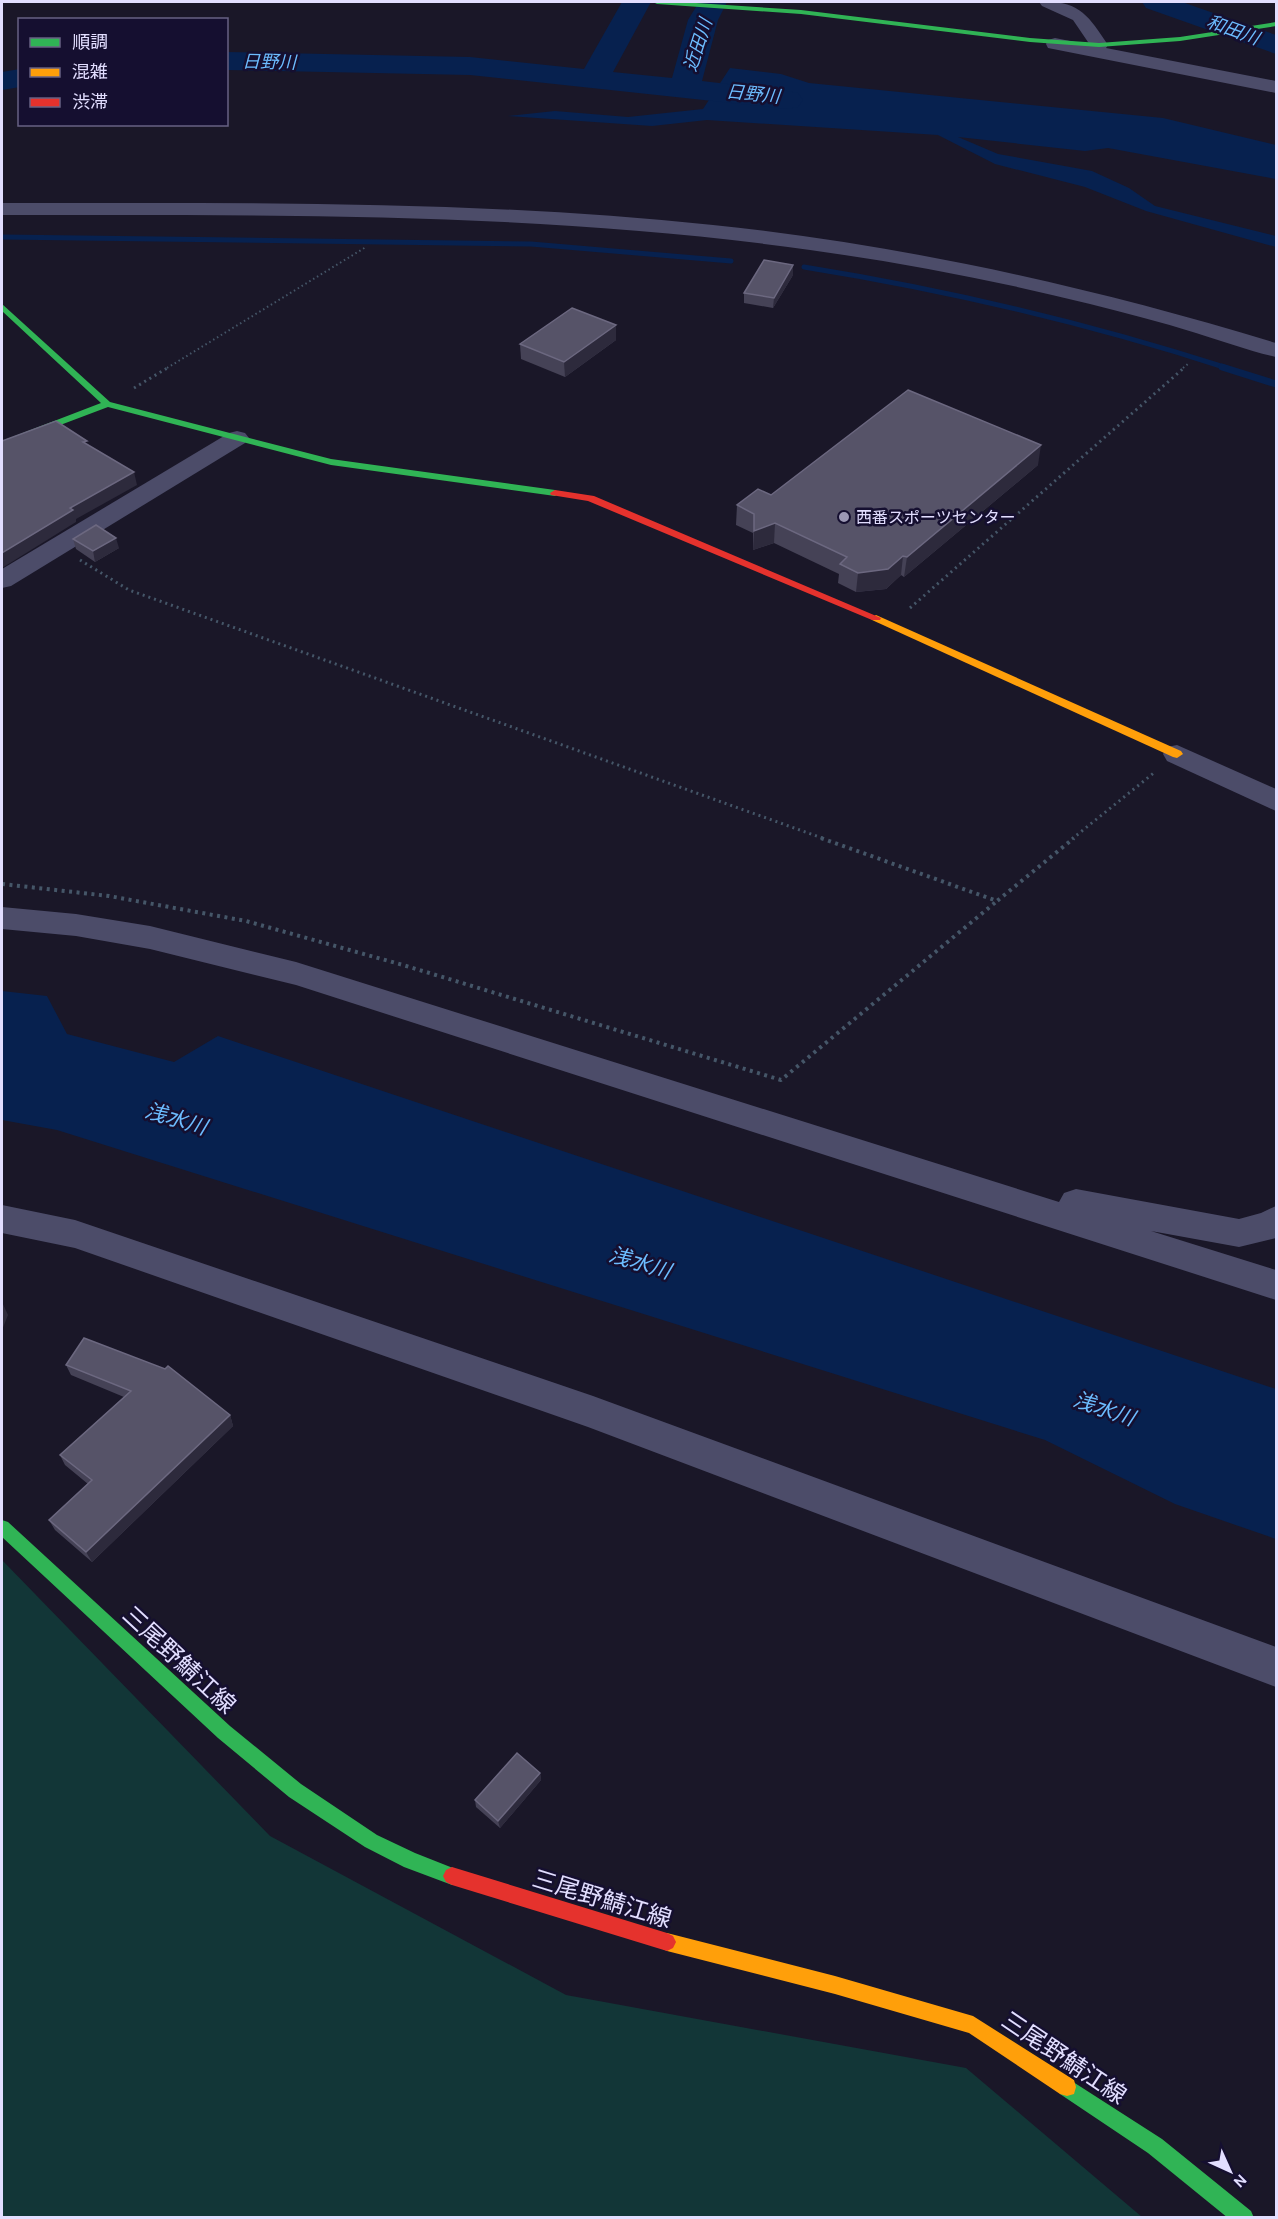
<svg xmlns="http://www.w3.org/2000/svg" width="1278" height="2219" font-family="Karla,'Noto Sans JP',sans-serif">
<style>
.green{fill:#123637}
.water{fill:#07214f}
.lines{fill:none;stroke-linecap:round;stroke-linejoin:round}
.stream-far1{stroke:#07214f;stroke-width:5}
.stream{stroke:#07214f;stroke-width:7}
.river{fill:#07214f;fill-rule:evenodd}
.path-far2{stroke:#455668;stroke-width:2;stroke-dasharray:1.5 3;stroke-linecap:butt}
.path-far1{stroke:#455668;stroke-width:3;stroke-dasharray:2 4;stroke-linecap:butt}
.path{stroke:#455668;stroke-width:4;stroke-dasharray:3 4.5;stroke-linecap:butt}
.street{fill:#4c4c69;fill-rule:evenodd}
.fast{fill:#30b455;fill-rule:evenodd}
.slow{fill:#ff9f0a;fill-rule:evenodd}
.jam{fill:#e5322d;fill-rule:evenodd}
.wall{fill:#454256}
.shaded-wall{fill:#2d2a3c}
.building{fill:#565368;stroke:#6c6880;stroke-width:1.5}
.poi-dot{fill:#9c98b4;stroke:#150f30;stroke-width:2}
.labels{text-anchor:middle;stroke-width:5;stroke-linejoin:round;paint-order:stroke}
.far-poi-label{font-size:16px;fill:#e2deff;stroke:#150f30;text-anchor:start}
.far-water-label{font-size:18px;font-style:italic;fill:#6cbcff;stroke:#150f30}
.water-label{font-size:21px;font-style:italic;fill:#6cbcff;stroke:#150f30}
.near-street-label{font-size:24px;fill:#e2deff;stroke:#150f30}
</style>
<rect width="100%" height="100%" fill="#1a1728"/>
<!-- green -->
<path class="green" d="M2 1560 270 1836 566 1995 966 2068 1142 2217H2Z"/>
<!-- water -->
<g class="water">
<path d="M730 68 781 74 809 83 1163 118 1276 145V179L1108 148 1085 151 958 137 998 154 1092 171 1129 188 1155 206 1276 236V247L1146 211 1085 187 995 164 938 135 707 120 652 126 508 116 555 111 628 117 703 109Z"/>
<path d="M2 991 47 996 67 1034 174 1062 218 1036 1276 1389V1539L1175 1504 1045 1440 57 1130 2 1120Z"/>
</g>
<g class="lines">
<!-- stream-far1 -->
<g class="stream-far1">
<path d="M2 237 531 244 731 261"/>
<path d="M804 267C947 290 1088 323 1227 368"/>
</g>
<!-- stream -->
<path class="stream" d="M1222 367 1276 384"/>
<!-- river -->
<g class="river">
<path d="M622 2H651L613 72 672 78 688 20 699 2H727L718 20 702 81 787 91 798 93 803 100 798 107 787 109 470 75 226 70V52L470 57 584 69Z"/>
<path d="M1142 2H1182L1276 35V54L1146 8Z"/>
<path d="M20 69V87L2 90V72Z"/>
</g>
<!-- path-far2 -->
<g class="path-far2">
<path d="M167 368 366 247"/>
<path d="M1183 368 1189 363"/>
</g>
<!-- path-far1 -->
<g class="path-far1">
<path d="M134 388 169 367"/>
<path d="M80 560 129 590 825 839"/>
<path d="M910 608 1185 367"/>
<path d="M1072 839 1155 772"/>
</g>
<!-- path -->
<g class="path">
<path d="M821 838 997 901 1074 838"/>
<path d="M2 884 109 896 246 921 403 965 781 1080 997 901"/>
</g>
<!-- street -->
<g class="street">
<path d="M1039 2C1079 0 1088 15 1108 45L1106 48 1276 81V93L1048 48 1046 44 1048 40 1055 38 1090 45 1073 20 1042 6Z"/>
<path d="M2 203C239 203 477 200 713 225 905 245 1092 287 1276 343V357C1249 351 1222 341 1196 333 1161 322 1125 313 1090 304 998 281 904 263 810 250 542 212 272 215 2 215Z"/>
<path d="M237 431 245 433 249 438 245 443 11 586 2 588V569L229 433Z"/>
<path d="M1177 745 1276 789V811L1167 761 1163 754 1167 747Z"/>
<path d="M2 907 76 914 150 926 296 962 1059 1202 1064 1193 1076 1189 1239 1219 1261 1213 1276 1206V1238L1239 1247 1151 1231 1276 1270V1300L296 985 150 949 76 936 2 929Z"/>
<path d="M2 1205 75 1220 593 1396 1276 1647V1687L588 1427 75 1248 2 1233Z"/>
</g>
<!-- fast -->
<g class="fast">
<path d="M653 2H681L801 10 1030 38 1099 43 1180 37 1276 22V26L1180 41 1099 47 1030 42 801 14 657 4Z"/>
<path d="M2 304 110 402 331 459 555 490 560 493 555 496 331 465 108 407 2 447V441L101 403 2 311Z"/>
<path d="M2 1520 8 1522 230 1726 301 1784 377 1835 415 1853 458 1870 461 1876 458 1882 452 1885 404 1867 365 1847 289 1797 218 1738 2 1537Z"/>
<path d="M1067 2078 1162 2139 1251 2211 1254 2218H1228L1148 2153 1060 2094 1058 2087 1060 2080Z"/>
</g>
<!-- slow -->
<g class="slow">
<path d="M876 615 1181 751 1183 754 1177 758 1173 757 872 620 871 618Z"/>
<path d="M667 1933 835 1976 973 2016 1074 2080 1076 2087 1074 2094 1067 2096 1060 2094 969 2033 835 1994 667 1951 661 1948 658 1942 661 1936Z"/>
</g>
<!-- jam -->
<g class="jam">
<path d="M555 490 594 496 881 618 880 620H872L588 501 551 495 550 493Z"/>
<path d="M452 1867 667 1933 673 1936 676 1942 673 1948 667 1951 452 1885 446 1882 443 1876 446 1870Z"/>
</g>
</g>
<!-- wall -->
<g class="wall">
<path d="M793 275 773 308 744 303V293Z"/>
<path d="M616 340 565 377 521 359 520 344Z"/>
<path d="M1038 465 904 577 901 575 886 589 856 592 838 583 839 574 774 543 753 550V533L736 525 737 505 771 495Z"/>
<path d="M73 539 119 548 95 562 76 549Z"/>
<path d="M66 1365 230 1415 233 1426 92 1562 55 1530 49 1520 88 1484 65 1465 60 1455 124 1397 71 1375Z"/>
<path d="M540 1773 541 1780 500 1828 476 1807 475 1800Z"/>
</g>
<!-- shaded-wall -->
<g class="shaded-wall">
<path d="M793 265V275L773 308 774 298Z"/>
<path d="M616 325V340L565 377 564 362Z"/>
<path d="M1041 445 1038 465 904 577 907 557Z"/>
<path d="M134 472 137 485 76 519V522L2 568V553L70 508Z"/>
<path d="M775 523 774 543 753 550 754 531Z"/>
<path d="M116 538 119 548 95 562 93 551Z"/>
<path d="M903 556 901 575 886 589 856 592 858 573Z"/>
<path d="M2 1302 8 1315 2 1330Z"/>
<path d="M230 1415 233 1426 92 1562 86 1552Z"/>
<path d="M540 1773 541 1780 500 1828 498 1821Z"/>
</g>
<!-- building -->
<g class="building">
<path d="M764 260 793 265 774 298 744 293Z"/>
<path d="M572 308 616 325 564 362 520 344Z"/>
<path d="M908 390 1041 445 907 557 903 556 888 569 858 573 840 564 847 557 775 523 754 531V514L737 505 758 489 771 495Z"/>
<path d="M56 421 87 441 83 442 134 472 70 508 73 510 2 553V441Z"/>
<path d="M96 525 116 538 93 551 73 539Z"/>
<path d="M84 1338 165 1369 168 1366 230 1415 86 1552 49 1520 92 1480 60 1455 131 1391 66 1365Z"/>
<path d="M517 1753 540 1773 498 1821 475 1800Z"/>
</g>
<!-- markers -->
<circle class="poi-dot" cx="844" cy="517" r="6"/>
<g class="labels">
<!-- far-poi labels -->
<g class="far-poi-label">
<text x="856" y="523">西番スポーツセンター</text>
</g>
<!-- far-water labels -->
<g class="far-water-label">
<text transform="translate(1233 30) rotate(20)" y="6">和田川</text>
<text transform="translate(698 45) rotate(-72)" y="6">近田川</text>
<text transform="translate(269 62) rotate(1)" y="6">日野川</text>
<text transform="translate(753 94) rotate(6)" y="6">日野川</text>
</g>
<!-- water labels -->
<g class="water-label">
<text transform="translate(176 1119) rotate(17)" y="7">浅水川</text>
<text transform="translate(640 1263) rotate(17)" y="7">浅水川</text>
<text transform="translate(1104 1409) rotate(19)" y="7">浅水川</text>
</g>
<!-- near-street labels -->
<g class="near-street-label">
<text transform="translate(179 1660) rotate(43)" y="8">三尾野鯖江線</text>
<text transform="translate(602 1899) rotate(17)" y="8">三尾野鯖江線</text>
<text transform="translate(1064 2058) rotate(34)" y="8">三尾野鯖江線</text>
</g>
</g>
<!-- border -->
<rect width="1278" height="2219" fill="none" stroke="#e2deff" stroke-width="6"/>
<!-- legend -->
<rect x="18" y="18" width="210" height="108" fill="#150f30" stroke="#676283" stroke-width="1.5"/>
<rect x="30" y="38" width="30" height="9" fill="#30b455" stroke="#676283" stroke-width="1.5"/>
<text x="72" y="48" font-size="18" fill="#e2deff">順調</text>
<rect x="30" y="68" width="30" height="9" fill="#ff9f0a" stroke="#676283" stroke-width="1.5"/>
<text x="72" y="78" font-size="18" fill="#e2deff">混雑</text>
<rect x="30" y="98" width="30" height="9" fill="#e5322d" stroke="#676283" stroke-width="1.5"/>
<text x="72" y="108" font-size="18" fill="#e2deff">渋滞</text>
<!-- north arrow -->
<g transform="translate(1230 2171) rotate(135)" stroke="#150f30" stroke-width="4.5" paint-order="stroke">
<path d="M0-4.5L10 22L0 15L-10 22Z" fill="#e2deff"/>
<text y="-9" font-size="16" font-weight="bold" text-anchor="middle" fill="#e2deff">N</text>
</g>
</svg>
